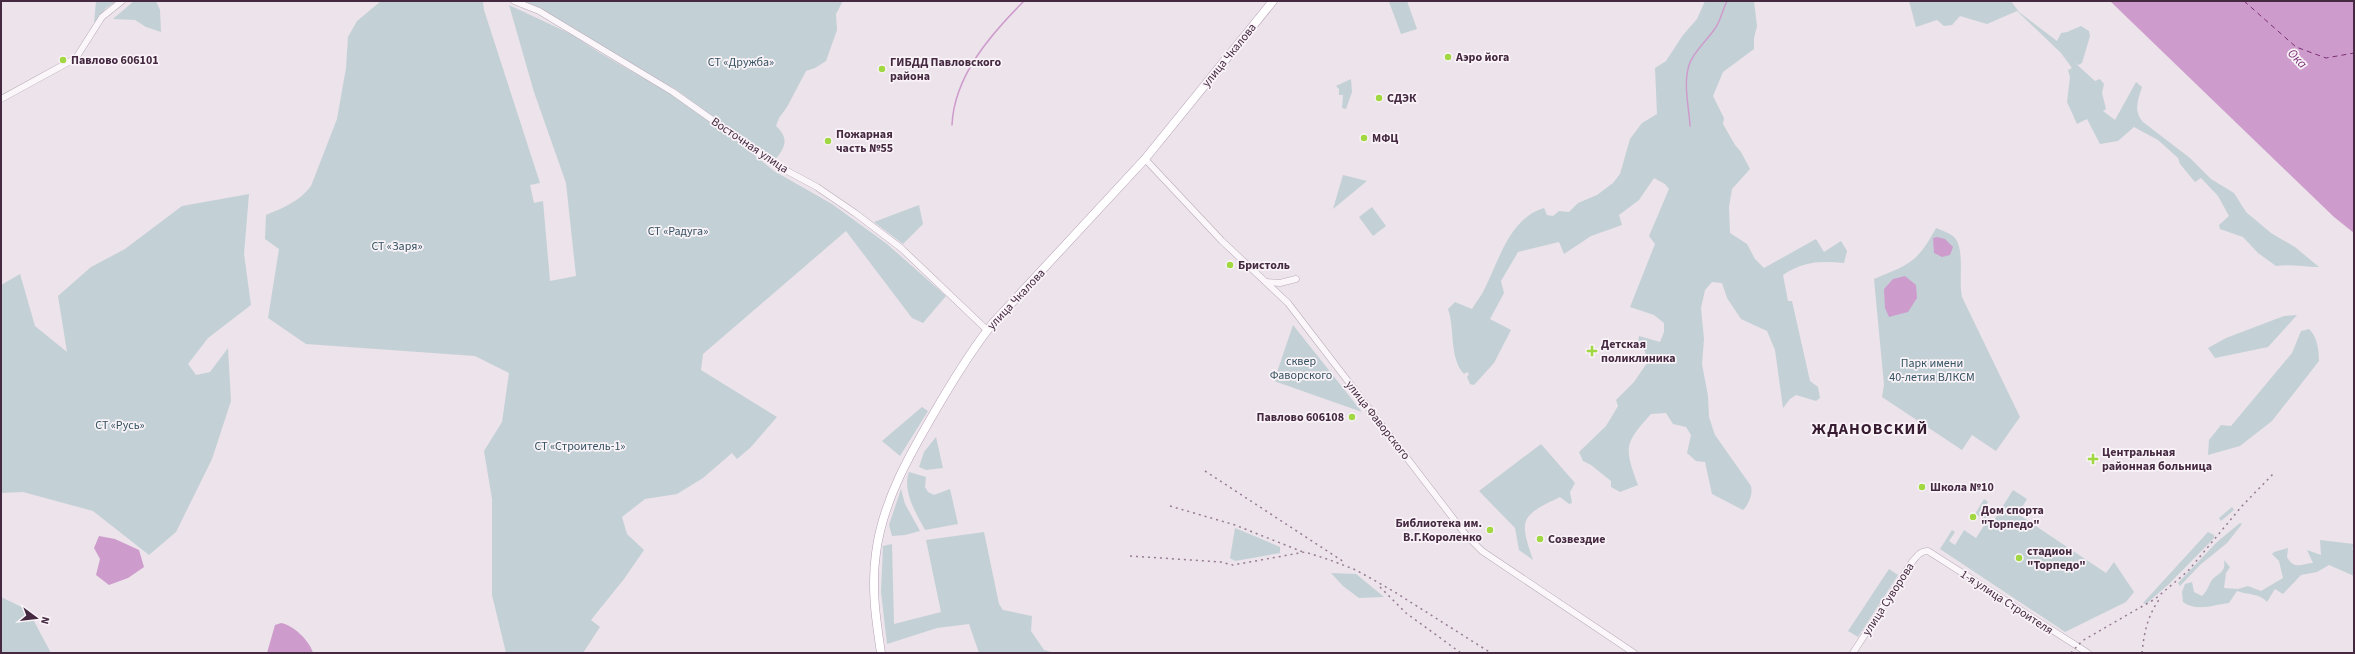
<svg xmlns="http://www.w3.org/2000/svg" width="2355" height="654" font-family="'Source Sans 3',sans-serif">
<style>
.green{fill:#c3d1d6}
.water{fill:#ce9ccc}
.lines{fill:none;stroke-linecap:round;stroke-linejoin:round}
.stream{stroke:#ce9ccc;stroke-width:1.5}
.ferry{stroke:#7c3077;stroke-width:1;stroke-dasharray:5 4;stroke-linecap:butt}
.minor-casing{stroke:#baabb8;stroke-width:7}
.major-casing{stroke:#b8a1b6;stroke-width:9}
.minor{stroke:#faf6f9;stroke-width:6}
.major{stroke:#fff;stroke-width:8}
.rail{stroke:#977b93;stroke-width:1.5;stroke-dasharray:2 4;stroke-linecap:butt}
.poi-dot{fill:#a1d741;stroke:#f9f3f8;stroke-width:1.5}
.labels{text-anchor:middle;stroke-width:3.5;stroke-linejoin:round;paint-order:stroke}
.street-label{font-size:12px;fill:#452941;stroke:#f9f3f8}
.poi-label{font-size:12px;font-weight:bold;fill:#452941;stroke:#f9f3f8;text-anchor:start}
.park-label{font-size:12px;fill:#355362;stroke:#f9f3f8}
.water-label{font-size:13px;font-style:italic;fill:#7c3077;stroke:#f9f3f8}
.district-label{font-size:16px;font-weight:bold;letter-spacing:1px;fill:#361b31;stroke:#f9f3f8}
</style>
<rect width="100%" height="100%" fill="#ece3eb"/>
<!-- green -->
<g class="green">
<path d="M96 1H117L106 8 94 23Z"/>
<path d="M134 1H156L160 10 161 32 146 27 135 20 113 19Z"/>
<path d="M381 1H483L484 10 540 183 530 185 534 203 543 201 550 281 576 276 566 183 534 92 509 5 571 34 600 53 671 94 741 144 774 171 832 204 887 244 946 296 923 323 912 318 846 231 703 354 701 370 777 417 750 448 737 459 732 453 703 478 677 494 645 499 622 517 627 534 644 550 624 579 591 620 600 627 583 653H506L492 595V499L484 451 502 422 509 373 475 356 306 344 268 318 279 249 265 239 266 215C283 208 300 201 311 186L337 119 346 68 348 37 357 21Z"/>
<path d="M522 1H843L836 14 837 30 826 61 815 68 806 71 787 107 779 118 776 126C790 139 785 148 774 161L675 89Z"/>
<path d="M1393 1H1407L1417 29 1401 34 1389 2Z"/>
<path d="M1705 1H1754L1757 26 1754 38V49L1723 72 1713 96 1724 118 1723 124 1735 145 1741 152 1750 169 1732 189 1729 207 1730 233 1747 244 1755 259 1764 268 1816 239 1824 252 1841 241 1847 251 1844 263C1821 261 1803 261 1783 275L1788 301H1792L1810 381 1818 387 1820 398 1816 401 1796 395 1790 399 1783 408 1775 350 1767 331 1741 319 1727 298 1722 283 1712 282 1705 290 1701 308 1704 339 1702 364 1708 396 1709 417 1715 435 1751 486C1753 494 1749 504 1743 510L1712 494 1705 462 1696 461 1687 453 1691 435 1686 427 1673 424 1666 413 1651 414C1624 444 1624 447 1638 485L1620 492 1611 487V481L1591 465 1583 461 1579 452 1606 426 1618 406 1616 400 1634 382 1647 363 1645 351 1638 345 1639 336 1660 342 1664 332V323L1654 315 1630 307 1655 244 1649 236 1669 189 1665 184 1654 178 1639 200 1619 215 1622 225 1591 236 1564 254 1559 242 1518 252 1501 281 1504 293 1490 319 1511 330 1494 363 1474 385 1470 384 1467 377 1469 374 1467 372 1464 374C1449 358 1455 328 1448 309L1455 302 1472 309C1476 302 1482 295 1485 288 1499 260 1510 218 1544 208L1547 215 1553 216 1559 211 1569 212 1578 203 1597 195 1613 183 1620 174 1630 139 1642 123 1657 114 1655 68 1666 61 1683 35 1697 19Z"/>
<path d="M1909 1H2011L2019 12 2057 41 2061 33 2067 32 2081 26 2089 31 2090 36 2082 63 2078 65 2074 62 2095 81 2100 79 2104 84 2102 93 2106 109 2103 111 2115 120 2136 82 2142 87C2138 100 2133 111 2143 122L2190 158 2211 179 2234 193 2246 212 2271 233 2295 247 2319 267C2305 267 2288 264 2276 266L2258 253 2243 237 2220 229 2219 225 2229 216 2218 196 2201 178 2195 182 2180 164 2178 158 2158 140 2134 127 2118 141 2100 144 2087 119 2077 124 2067 102 2070 77 2068 70 2072 68 2061 53 2017 11 1987 24 1960 16 1952 25 1944 26 1937 20 1916 27Z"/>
<path d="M1351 79 1352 92 1346 109 1342 108 1343 95H1339V89L1336 86Z"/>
<path d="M1343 175 1367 181 1333 209Z"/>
<path d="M249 194 244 254 251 305 208 338 188 364 196 375 210 372 228 348 231 401 212 459 176 532 149 555 93 511 23 492 1 493V285L20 274 35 326 67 352 58 296 91 267 125 249 182 206Z"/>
<path d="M919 205 923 224 903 244 874 222Z"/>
<path d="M1372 207 1386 226 1373 236 1359 217Z"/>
<path d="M1936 228C1941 230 1949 233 1953 236 1966 247 1958 279 1962 297L2020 417 1996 451 1972 435 1962 450 1882 397 1884 385 1874 279C1910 264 1917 263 1936 228Z"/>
<path d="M2297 315 2268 347 2215 358 2208 348 2226 338 2284 316Z"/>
<path d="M1293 325 1362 412 1274 381Z"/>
<path d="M2309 329C2317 336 2319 350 2319 361L2272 421 2240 446 2208 455 2209 440 2221 425 2231 426 2292 353 2301 331Z"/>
<path d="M922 407 928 411 900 456 882 441Z"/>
<path d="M936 437 943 468 926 470 919 467 924 452Z"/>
<path d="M1541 444 1575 483 1570 492 1572 503 1569 504 1560 497C1520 516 1519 519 1533 560L1519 550 1515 528 1479 491Z"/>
<path d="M909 472 926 477 925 487 928 492 934 495 950 489 958 524 925 530C916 513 902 491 909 472Z"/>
<path d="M901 489 905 504 920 531 905 535 892 536 889 525Z"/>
<path d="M2013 490 2027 499 2018 514 2106 573 2114 562 2134 592 2126 602 2065 632 1940 549 1952 530 1955 532 1949 541 1955 545 1964 530 1976 538 1987 521 1975 514 1984 499 1988 502 1982 512 1994 520Z"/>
<path d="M2232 507 2234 510 2221 521 2219 518Z"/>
<path d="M2240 523 2242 524 2227 543 2200 565 2180 586 2178 583 2217 542Z"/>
<path d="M1235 528 1280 547V553L1235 561 1230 558Z"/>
<path d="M984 532 999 604 1003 610 1032 616 1031 631 1044 650 1055 653H979L969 624 937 628 887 644 881 592 883 546 892 544 894 624 941 612 926 540Z"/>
<path d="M2208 532 2214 535V538L2169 584 2146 604 2143 603Z"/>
<path d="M2320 540 2354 544 2352 549 2354 551V576L2329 565 2317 572 2301 575 2283 594 2275 589 2267 602C2259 593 2248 595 2237 591L2229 603C2213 605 2196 612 2183 602L2182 592 2185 584 2192 582 2194 592 2202 596C2209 589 2208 585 2212 580 2219 572 2226 573 2224 560L2230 567 2226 573 2224 588 2238 589 2248 586 2261 591 2283 578 2279 561 2272 554 2274 552 2288 548 2287 557C2294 570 2301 564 2313 563L2307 550 2321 555Z"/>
<path d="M1889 569 1898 575 1858 637 1848 631Z"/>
<path d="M1331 573 1356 574 1384 597 1359 598 1343 586Z"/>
<path d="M1 597 28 610 51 653H1Z"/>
</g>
<!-- water -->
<g class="water">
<path d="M2110 1H2354V233L2334 217Z"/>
<path d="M1937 237 1945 239 1953 247 1950 255 1942 257 1934 253 1933 238Z"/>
<path d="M1905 276 1916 285 1917 298 1908 312 1889 317 1885 308 1884 289 1893 279Z"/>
<path d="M99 536 115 539 139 550 144 567 128 578 109 585 96 575 100 559 94 548Z"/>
<path d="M281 623C293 625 309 640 313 653H267L275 625Z"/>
</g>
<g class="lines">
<!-- stream -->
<g class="stream">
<path d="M952 125C954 76 991 34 1024 1"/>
<path d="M1690 126C1689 106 1683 85 1689 65 1694 50 1708 40 1716 27 1721 19 1723 9 1727 1"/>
</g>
<!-- ferry -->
<path class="ferry" d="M2244 1 2296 47 2326 58 2354 53"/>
<!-- minor casing -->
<g class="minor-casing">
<g id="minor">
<path d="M514 1 539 11 673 92 776 165 817 187 855 213 901 248 987 330"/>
<path d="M1 99 76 58 102 17 122 1"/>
<path d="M1145 159 1222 241 1288 303 1466 535 1482 551 1634 653"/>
<path d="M1266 282 1280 283 1296 279"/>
<path d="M1853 653 1912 562C1917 556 1920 551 1928 551L2088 653"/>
</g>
</g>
<!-- major casing -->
<g class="major-casing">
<path id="major" d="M881 653C876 620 871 587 876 553 883 498 913 449 941 401 957 374 973 348 993 323L1145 159 1273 1"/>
</g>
<!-- minor -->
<use href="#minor" class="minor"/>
<!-- major -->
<use href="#major" class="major"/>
<!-- rail -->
<g class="rail">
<path d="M1205 471 1344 562"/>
<path d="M1170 506 1235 525 1303 552"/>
<path d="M1130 556 1221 562 1233 565 1305 552 1330 560 1356 570 1393 591 1491 653"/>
<path d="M1380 587 1406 613 1461 653"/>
<path d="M2071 653 2082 641 2155 599 2188 571 2242 506 2275 472"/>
<path d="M2142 653C2144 632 2148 614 2161 597"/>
</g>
</g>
<!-- markers -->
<g class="poi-dot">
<circle cx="1448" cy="57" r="4"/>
<circle cx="63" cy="60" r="4"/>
<circle cx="882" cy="69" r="4"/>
<circle cx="1379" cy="98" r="4"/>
<circle cx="1364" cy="138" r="4"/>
<circle cx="828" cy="141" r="4"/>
<circle cx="1230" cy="265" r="4"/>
<path d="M1590 345h4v4h4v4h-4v4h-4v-4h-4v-4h4z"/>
<circle cx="1352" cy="417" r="4"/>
<path d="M2091 453h4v4h4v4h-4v4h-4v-4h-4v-4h4z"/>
<circle cx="1922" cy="487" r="4"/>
<circle cx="1973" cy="517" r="4"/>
<circle cx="1490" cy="530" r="4"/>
<circle cx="1540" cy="539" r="4"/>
<circle cx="2019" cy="558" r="4"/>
</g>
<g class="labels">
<!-- street labels -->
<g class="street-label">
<text transform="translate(1229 55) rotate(-51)" y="4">улица Чкалова</text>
<text transform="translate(750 145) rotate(34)" y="4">Восточная улица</text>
<text transform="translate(1016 299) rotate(-47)" y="4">улица Чкалова</text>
<text transform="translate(1378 420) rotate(52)" y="4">улица Фаворского</text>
<text transform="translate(1888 599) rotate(-57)" y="4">улица Суворова</text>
<text transform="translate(2007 602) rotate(33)" y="4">1-я улица Строителя</text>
</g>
<!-- poi labels -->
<g class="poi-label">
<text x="1456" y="61">Аэро йога</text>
<text x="71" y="64">Павлово 606101</text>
<text x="890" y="66">ГИБДД Павловского<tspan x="890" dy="14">района</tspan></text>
<text x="1387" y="102">СДЭК</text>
<text x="836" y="138">Пожарная<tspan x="836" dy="14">часть №55</tspan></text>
<text x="1372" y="142">МФЦ</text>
<text x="1238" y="269">Бристоль</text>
<text x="1601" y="348">Детская<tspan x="1601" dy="14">поликлиника</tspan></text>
<text x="1344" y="421" text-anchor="end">Павлово 606108</text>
<text x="2102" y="456">Центральная<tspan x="2102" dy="14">районная больница</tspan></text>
<text x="1930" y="491">Школа №10</text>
<text x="1981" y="514">Дом спорта<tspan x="1981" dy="14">"Торпедо"</tspan></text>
<text x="1482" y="527" text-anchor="end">Библиотека им.<tspan x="1482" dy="14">В.Г.Короленко</tspan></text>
<text x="1548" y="543">Созвездие</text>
<text x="2027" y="555">стадион<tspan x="2027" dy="14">"Торпедо"</tspan></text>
</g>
<!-- park labels -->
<g class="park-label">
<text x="741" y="66">СТ «Дружба»</text>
<text x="678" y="235">СТ «Радуга»</text>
<text x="397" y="250">СТ «Заря»</text>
<text x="1301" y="365">сквер<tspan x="1301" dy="14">Фаворского</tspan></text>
<text x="1932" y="367">Парк имени<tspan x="1932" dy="14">40-летия ВЛКСМ</tspan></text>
<text x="120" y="429">СТ «Русь»</text>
<text x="580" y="450">СТ «Строитель-1»</text>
</g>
<!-- water labels -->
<g class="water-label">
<text transform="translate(2298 58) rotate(46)" y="5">Ока</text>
</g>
<!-- district labels -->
<g class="district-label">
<text x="1870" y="434">ЖДАНОВСКИЙ</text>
</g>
</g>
<!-- border -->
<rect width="2355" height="654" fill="none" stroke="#452941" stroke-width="4"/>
<!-- north arrow -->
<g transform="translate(36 618) rotate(105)" stroke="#f9f3f8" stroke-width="3" paint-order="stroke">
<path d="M0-3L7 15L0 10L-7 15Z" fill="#452941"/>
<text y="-6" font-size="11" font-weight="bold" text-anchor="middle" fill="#452941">N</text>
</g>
</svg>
